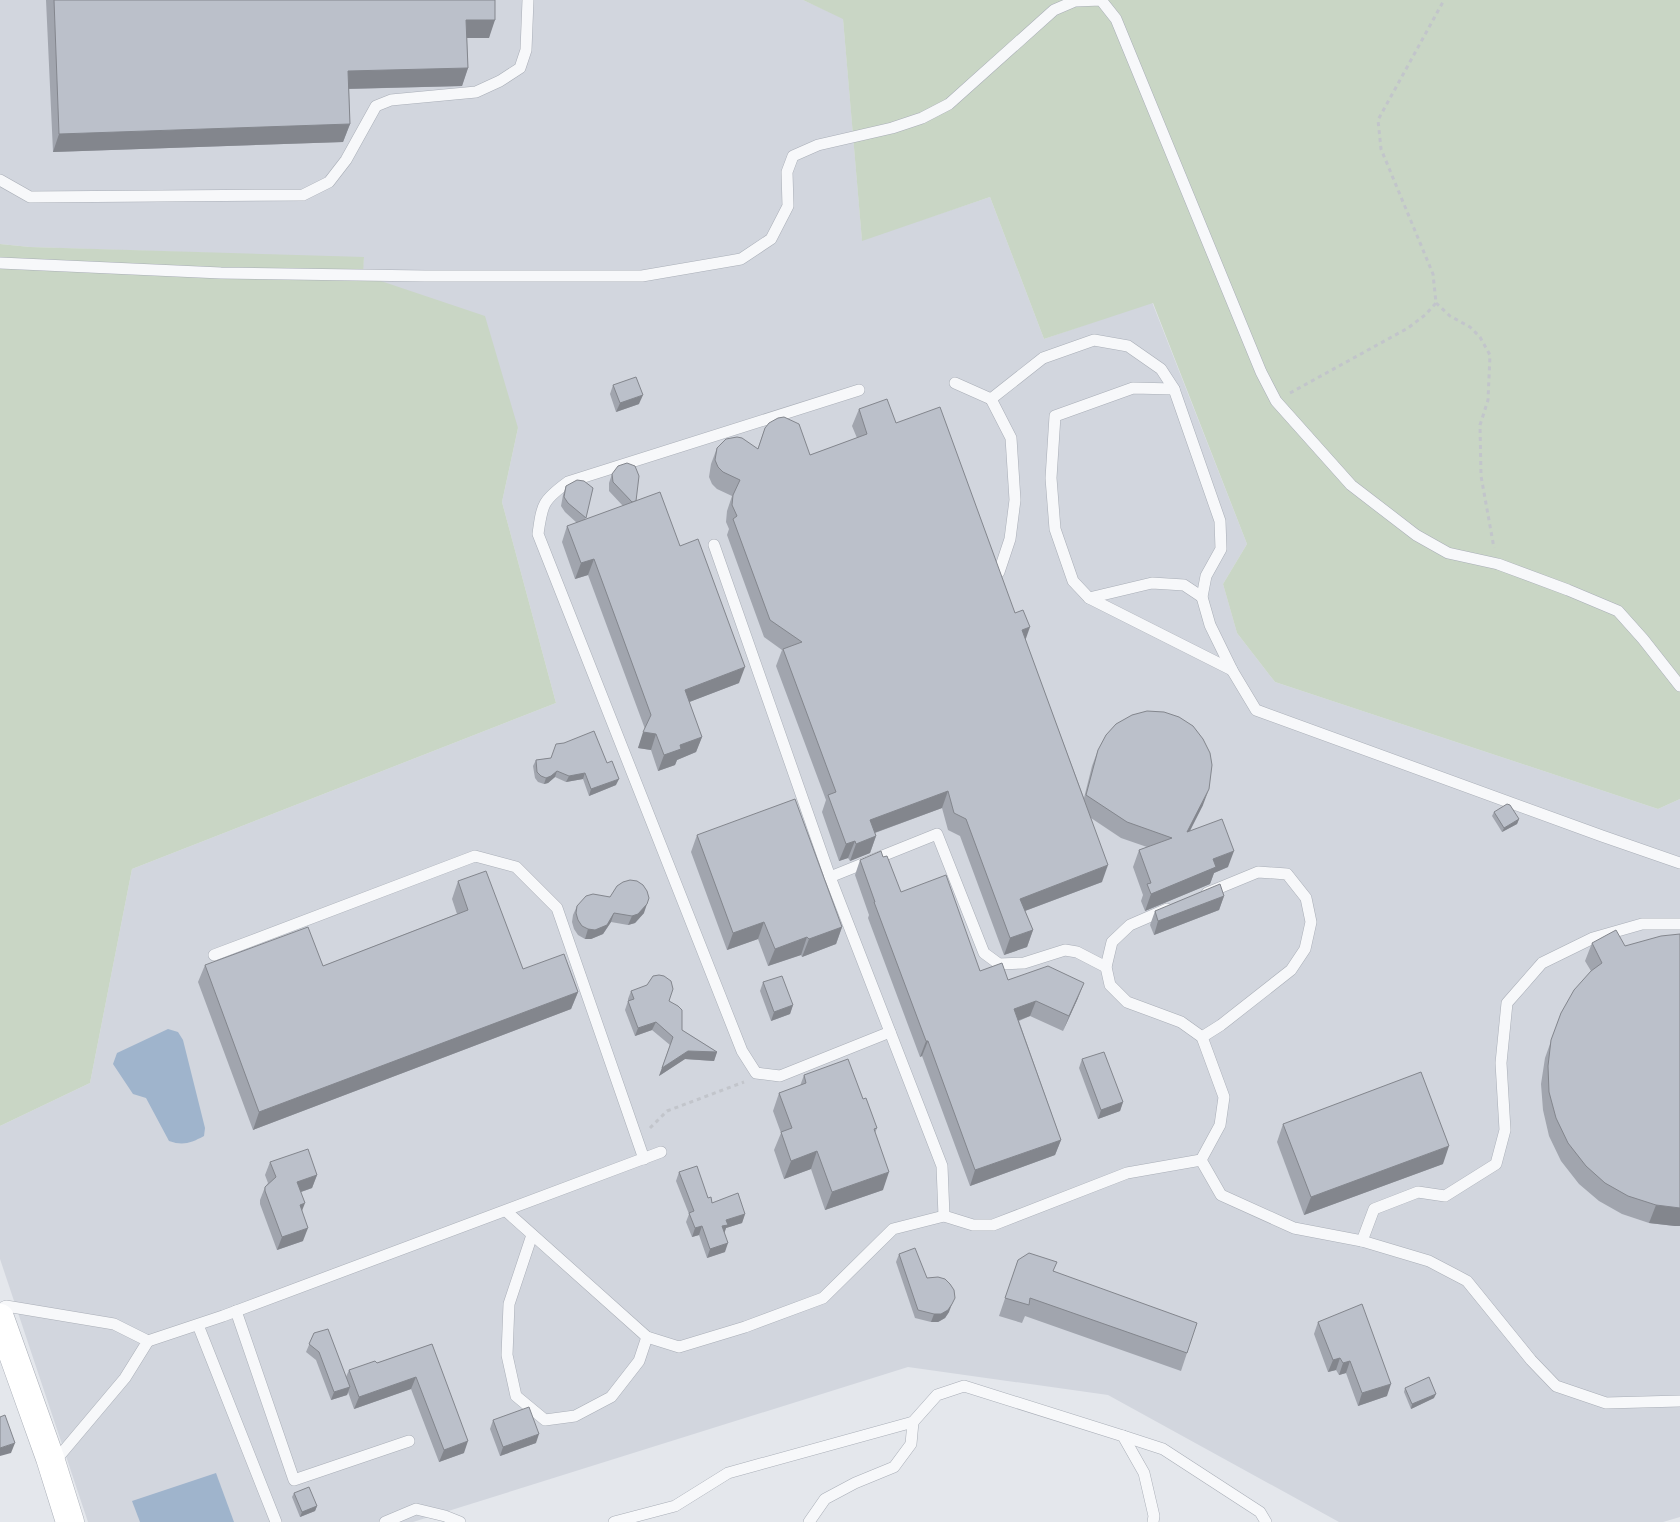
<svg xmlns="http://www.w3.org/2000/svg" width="1680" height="1522" font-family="Cabin,sans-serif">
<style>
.built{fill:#d2d6de}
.green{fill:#c9d6c5}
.water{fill:#9fb4cc}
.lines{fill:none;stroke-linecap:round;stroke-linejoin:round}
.lane-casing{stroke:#a9aeb7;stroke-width:12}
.secondary-casing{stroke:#a9aeb7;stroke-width:29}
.path{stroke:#c2c5cb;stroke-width:3;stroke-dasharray:4 4;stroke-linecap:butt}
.lane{stroke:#f7f8fa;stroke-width:11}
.secondary{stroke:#fff;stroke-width:28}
.wall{fill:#a1a5ae}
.shaded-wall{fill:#83868d}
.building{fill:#bbc0ca;stroke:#83868d}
</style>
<rect width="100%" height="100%" fill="#e4e7ec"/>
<!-- built -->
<path class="built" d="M0 0H803L843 18 862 240 990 197 1044 339 1152 302 1247 544 1223 584 1237 633 1275 682 1658 809 1680 799V1517L1663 1522H1339L1108 1395 908 1367 413 1522H88L0 1259V1126L90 1083 132 869 556 703 502 502 518 428 362 275 364 258 30 247 0 244Z"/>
<!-- green -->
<g class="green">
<path d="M803 0H1680V799L1658 809 1275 682 1237 633 1223 584 1247 544 1153 303 1044 339 990 197 862 241 843 19Z"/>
<path d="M0 244 30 247 364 257 363 275 485 316 518 428 502 502 556 703 132 869 90 1083 0 1126Z"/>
</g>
<!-- water -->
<g class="water">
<path d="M168 1029 178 1032 183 1040 205 1128 204 1136C191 1143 183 1146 169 1141L146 1098 133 1094 113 1064 117 1053Z"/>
<path d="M216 1473 234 1522H140L132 1501Z"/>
</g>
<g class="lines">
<!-- lane casing -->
<g class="lane-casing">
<g id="lane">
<path d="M0 180 30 197 303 195 329 182 346 160 376 106 391 100 476 92 500 81 520 68 526 50 528 0"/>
<path d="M0 263 221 273 425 276H642L741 259 771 239 788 206 787 172 793 156 818 145 892 128 922 118 949 104 1054 10 1075 1 1101 0 1116 19 1261 372 1276 401 1351 485 1416 535 1448 553 1498 564 1568 590 1618 611 1643 639 1680 686"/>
<path d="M955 383 991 399"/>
<path d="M1174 389 1133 388 1055 416 1051 478 1055 529 1073 581 1089 598 1232 670"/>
<path d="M859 390 568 482C543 500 542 504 538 534L742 1051 756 1073 780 1076 890 1032"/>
<path d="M714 545 830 877 942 1166 944 1216"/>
<path d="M999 572 1010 539 1015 500 1011 438 991 399 1043 358 1094 340 1128 346 1161 369 1174 389 1220 521 1221 549 1206 576 1202 597 1210 625 1232 670 1256 710 1602 836 1680 863"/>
<path d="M1089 598 1152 583 1184 585 1202 597"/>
<path d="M830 877 937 834 984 953 999 964 1024 963 1065 950 1077 952 1106 967"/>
<path d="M1167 909 1130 925 1112 942 1106 967 1110 985 1127 1002 1181 1022 1202 1037 1224 1097 1220 1125 1201 1160"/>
<path d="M214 955 475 856 516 867 557 908 644 1159"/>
<path d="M1202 1037 1221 1025 1291 970 1305 949 1311 922 1306 898 1287 874 1258 872 1207 893"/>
<path d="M506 1211 647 1337 679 1347 745 1327 823 1298 893 1229 944 1216 973 1225H993L1127 1173 1201 1160 1221 1195 1294 1228 1362 1241 1429 1261 1467 1281 1531 1360 1556 1386 1606 1403 1680 1401"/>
<path d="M532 1235 509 1304 507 1355 516 1396 545 1420 575 1416 611 1397 639 1361 647 1337"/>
<path d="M1362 1241 1374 1209 1418 1192 1445 1196 1496 1164 1505 1130 1501 1063 1507 1003 1542 963 1593 938 1642 924H1680"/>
<path d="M0 1309 6 1306 114 1324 148 1341 125 1378 61 1454 50 1458"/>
<path d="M236 1311 294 1480 409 1441"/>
<path d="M198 1325 276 1522"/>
<path d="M148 1341 223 1316 661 1152"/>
<path d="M1123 1436 1163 1449 1260 1512 1266 1522"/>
<path d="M385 1522 416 1509 445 1516 460 1522"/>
<path d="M614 1522 675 1506 728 1473 913 1422 937 1395 964 1386 1123 1436 1144 1473 1154 1516 1153 1522"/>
<path d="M809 1522 825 1499 855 1483 894 1467 911 1444 913 1422"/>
</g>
</g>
<!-- secondary casing -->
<g class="secondary-casing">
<path id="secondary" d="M0 1318 50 1458 70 1522"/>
</g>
<!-- path -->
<g class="path">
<path d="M1436 303 1450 316 1470 327 1480 337 1490 355 1488 400 1480 425 1481 476 1494 548"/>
<path d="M1290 393 1408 328 1425 315 1436 303 1433 274 1381 149 1378 120 1444 0"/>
<path d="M650 1128 667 1111 744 1082"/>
</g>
<!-- lane -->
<use href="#lane" class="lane"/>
<!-- secondary -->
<use href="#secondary" class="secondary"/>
</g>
<!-- wall -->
<g class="wall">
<path d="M46 0H495L489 38H467L468 68 462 86 349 89 350 124 343 142 53 152Z"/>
<path d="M613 385 639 404 616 412 610 394Z"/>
<path d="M859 409 896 423 1025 640 1084 798 1092 766 1098 750 1203 805 1190 831 1228 867 1214 873 1210 884 1145 911 1141 901 1143 895 1133 867 1139 850 1147 847 1121 838 1091 818 1102 882 1025 911 1033 930 1027 947 1004 955 960 836 948 830 942 808 875 833 876 836 870 853 850 861 848 858 839 861 822 812 826 800 776 666 782 650 764 637 727 535 729 529 726 522 727 511 732 496 717 489 712 484 709 477 711 464 717 448H758L765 428 810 455 857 438 852 426Z"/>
<path d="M612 474 636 501 680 546 739 683 689 702 702 737 696 752 677 760 675 765 658 771 651 750 638 748 645 729 588 575 575 579 562 542 567 526 577 523 565 512 561 506 563 495 566 486 593 488 585 520 623 506 609 491V483Z"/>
<path d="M551 758 616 785 589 796 583 779 566 782 555 777 548 783 544 784 538 782 535 778 533 766 536 760Z"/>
<path d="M1494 812 1519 819 1517 824 1502 832 1492 816Z"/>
<path d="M697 835 842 927 836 944 802 957 801 955 768 966 758 939 727 950 691 852Z"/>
<path d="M883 857 901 892 980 971 1008 980 1078 998 1063 1031 1030 1016 1019 1021 1061 1140 1055 1155 970 1186 922 1056 920 1057 868 918 869 915 855 875 860 860Z"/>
<path d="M458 881 523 969 578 992 571 1009 253 1130 198 982 205 965 323 966 457 914 452 899Z"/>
<path d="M1224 896 1219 910 1154 935 1150 925 1155 911Z"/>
<path d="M577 906 644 913 635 923 628 925 611 922 603 934 591 939H585L578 935 574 929 572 922 573 915Z"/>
<path d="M1680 934V1226H1675L1649 1223 1622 1214 1599 1201 1579 1184 1561 1161 1549 1136 1543 1110 1541 1084 1545 1058 1561 1013 1591 971 1585 961 1592 943 1625 946Z"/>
<path d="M763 982 793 1005 790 1014 771 1021 760 991Z"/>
<path d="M631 991 669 1001 682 1030 717 1052 714 1061 685 1059 659 1076 670 1045 652 1030 635 1036 625 1010 628 1001V999Z"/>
<path d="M1082 1059 1123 1102 1120 1111 1098 1119 1079 1068Z"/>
<path d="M804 1075 863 1099 877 1128 875 1133 883 1190 825 1210 811 1169 784 1179 774 1150 781 1133 773 1111 779 1093 800 1086Z"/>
<path d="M1283 1124 1443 1164 1304 1215 1277 1142Z"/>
<path d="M270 1162 317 1175 312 1188 301 1192 303 1241 277 1250 260 1204V1200L265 1187 268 1183 265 1175Z"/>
<path d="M679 1172 708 1198 712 1203 745 1214 742 1223 726 1228 724 1234 725 1252 707 1258 699 1235 692 1237 686 1222 689 1214 676 1181Z"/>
<path d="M899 1254 927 1278 949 1312 945 1318 938 1322H931L915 1318 896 1262Z"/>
<path d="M1018 1260 1054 1271 1187 1353 1181 1371 1025 1316 1022 1323 999 1316Z"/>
<path d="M1318 1322 1387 1396 1358 1406 1346 1373 1339 1375 1336 1370 1328 1372 1314 1334Z"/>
<path d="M314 1333 346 1377 349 1370 377 1363 432 1344 464 1453 439 1462 411 1389 354 1409 348 1392 347 1395 331 1400 316 1360 306 1352Z"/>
<path d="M1405 1388 1434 1398 1411 1409 1404 1392Z"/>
<path d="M493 1420 536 1443 500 1456 490 1429Z"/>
<path d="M294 1493 317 1506 315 1511 300 1517 292 1497Z"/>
</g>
<!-- shaded-wall -->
<g class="shaded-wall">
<path d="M466 20H495L489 38H460Z"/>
<path d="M468 68 462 86 341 89 348 71Z"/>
<path d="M350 124 343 142 53 152 59 134Z"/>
<path d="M643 395 639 404 616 412 620 403Z"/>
<path d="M594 559 588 575 575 579 581 563Z"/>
<path d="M1030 627 1024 644 1022 630Z"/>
<path d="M745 667 739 683 679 706 685 690Z"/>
<path d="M643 732 656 734 651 750 638 748Z"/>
<path d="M702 737 696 752 677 760 675 765 658 771 664 755 680 745Z"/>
<path d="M557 771 555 777 548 783 544 784 546 778Z"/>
<path d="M585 773 583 779 566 782 569 776Z"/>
<path d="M619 779 616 785 589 796 591 789Z"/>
<path d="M1209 789 1203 805 1181 848 1187 832Z"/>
<path d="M948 791 942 808 863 837 870 820Z"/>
<path d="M1519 819 1517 824 1502 832 1504 828Z"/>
<path d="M876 836 870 853 850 861 856 844Z"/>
<path d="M855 841 848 858 839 861 846 844Z"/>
<path d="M1234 851 1228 867 1214 873 1210 884 1145 911 1151 894 1213 859Z"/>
<path d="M1108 865 1102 882 1014 915 1020 899Z"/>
<path d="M1224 896 1219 910 1154 935 1158 921Z"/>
<path d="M647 904 644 913 635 923 628 925 632 916Z"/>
<path d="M614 913 611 922 603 934 591 939H585L588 929Z"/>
<path d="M764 922 758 939 727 950 733 933Z"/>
<path d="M842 927 836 944 802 957 809 939Z"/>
<path d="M1033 930 1027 947 1004 955 1010 938Z"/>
<path d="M807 937 801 955 768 966 775 949Z"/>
<path d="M1084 983 1078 998 1063 1031 1069 1016Z"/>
<path d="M578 992 571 1009 253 1130 259 1112Z"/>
<path d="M1036 1001 1030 1016 1009 1024 1014 1009Z"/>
<path d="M793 1005 790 1014 771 1021 774 1012Z"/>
<path d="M656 1022 652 1030 635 1036 638 1028Z"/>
<path d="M926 1041H928L922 1056 920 1057Z"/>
<path d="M688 1051 717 1052 714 1061 685 1059 659 1076 662 1068Z"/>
<path d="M1123 1102 1120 1111 1098 1119 1101 1110Z"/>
<path d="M1061 1140 1055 1155 970 1186 975 1170Z"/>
<path d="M1449 1146 1443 1164 1304 1215 1311 1197Z"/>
<path d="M817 1151 811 1169 784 1179 791 1161Z"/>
<path d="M889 1172 883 1190 825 1210 832 1192Z"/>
<path d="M317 1175 312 1188 292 1195 297 1182Z"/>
<path d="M305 1203 300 1216V1205Z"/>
<path d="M1656 1205 1680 1208V1226H1675L1649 1223Z"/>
<path d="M745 1214 742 1223 726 1228 724 1234 722 1226 726 1220Z"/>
<path d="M702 1226 699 1235 692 1237 695 1228Z"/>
<path d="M308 1228 303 1241 277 1250 282 1237Z"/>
<path d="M728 1243 725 1252 707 1258 710 1249Z"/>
<path d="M952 1304 949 1312 945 1318 938 1322H931L934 1314Z"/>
<path d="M1340 1358 1336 1370 1328 1372 1333 1360Z"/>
<path d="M1350 1361 1346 1373 1339 1375 1343 1363Z"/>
<path d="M416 1377 411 1389 354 1409 359 1397Z"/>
<path d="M1391 1384 1387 1396 1358 1406 1362 1393Z"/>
<path d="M350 1387 347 1395 331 1400 334 1392Z"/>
<path d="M1436 1394 1434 1398 1411 1409 1412 1404Z"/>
<path d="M539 1434 536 1443 500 1456 503 1447Z"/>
<path d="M468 1441 464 1453 439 1462 444 1450Z"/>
<path d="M15 1443 11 1453 0 1456V1448Z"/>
<path d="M317 1506 315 1511 300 1517 302 1512Z"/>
</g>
<!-- building -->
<g class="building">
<path d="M54 0H495V20H466L468 68 348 71 350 124 59 134Z"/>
<path d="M636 377 643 395 620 403 613 385Z"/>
<path d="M887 399 896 423 940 407 1015 613 1023 610 1030 627 1022 630 1108 865 1020 899 1033 930 1010 938 966 819 954 813 948 791 870 820 876 836 856 844 855 841 846 844 828 795 836 792 783 649 802 642 770 620 733 519 737 516 732 505 733 495 740 480 723 472 718 467 715 460 717 448 726 439 737 437 742 438 758 449 765 428 769 423 778 418 784 417 799 424 810 455 867 434 859 409Z"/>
<path d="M627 463 635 466 639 476 636 501 632 502 613 482 612 474 618 466Z"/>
<path d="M577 480 584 481 593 488 586 518 568 503 564 497 566 486Z"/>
<path d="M660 492 680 546 698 539 745 667 685 690 702 737 680 745 681 749 664 755 656 734 643 732 651 715 594 559 581 563 567 526Z"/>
<path d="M1147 711 1164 712 1179 717 1193 726 1203 739 1210 753 1212 765 1209 789 1187 832 1222 819 1234 851 1213 859 1216 867 1151 894 1147 884 1151 883 1139 850 1172 838 1127 822 1086 795 1098 750 1106 735 1116 724 1132 715Z"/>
<path d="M594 731 607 763 612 761 619 779 591 789 585 773 569 776 557 771 551 776 546 778 541 776 537 772 536 760 551 758 556 744 564 743Z"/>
<path d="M795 799 842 927 809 939 807 937 775 949 764 922 733 933 697 835Z"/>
<path d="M1507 804 1510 805 1519 819 1504 828 1494 812Z"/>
<path d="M881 851 883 857 887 856 901 892 946 875 980 971 1002 963 1008 980 1048 966 1084 983 1069 1016 1036 1001 1014 1009 1061 1140 975 1170 928 1041H926L874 902H875L860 860Z"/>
<path d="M486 871 523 969 564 954 578 992 259 1112 205 965 308 927 323 966 468 910 458 881Z"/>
<path d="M630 880 637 881 643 885 647 891 649 898 647 904 638 914 632 916 614 913 607 925 595 930 588 929 582 926 578 920 576 913 577 906 586 896 593 894 610 897 617 886 623 882Z"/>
<path d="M1220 884 1224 896 1158 921 1155 911Z"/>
<path d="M1616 930 1625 946 1661 936 1680 934V1208L1656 1205 1628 1196 1605 1183 1586 1166 1568 1143 1556 1118 1549 1092 1548 1066 1551 1040 1561 1013 1574 990 1591 971 1602 963 1592 943Z"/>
<path d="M659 975 664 976 671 981 673 989 669 1001 678 1006 682 1010V1030L717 1052 688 1051 662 1068 673 1037 656 1022 638 1028 628 1001 634 999 631 991 647 985 653 976Z"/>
<path d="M782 976 793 1005 774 1012 763 982Z"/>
<path d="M1104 1052 1123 1102 1101 1110 1082 1059Z"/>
<path d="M848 1059 863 1099 866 1098 877 1128 874 1129 889 1172 832 1192 817 1151 791 1161 781 1132 792 1128 779 1093 806 1083 804 1075Z"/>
<path d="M1421 1072 1449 1146 1311 1197 1283 1124Z"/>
<path d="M308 1149 317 1175 297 1182 305 1203 300 1205 308 1228 282 1237 265 1191V1187L276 1177 270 1162Z"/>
<path d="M697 1166 708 1198 711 1197 712 1203 738 1193 745 1214 726 1220 728 1225 722 1226 728 1243 710 1249 702 1226 695 1228 689 1213 694 1211 679 1172Z"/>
<path d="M915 1248 927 1278 938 1277 945 1279 950 1284 954 1290 955 1298 952 1304 948 1310 941 1314H934L918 1310 899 1254Z"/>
<path d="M1029 1253 1057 1262 1053 1271 1197 1323 1187 1353 1030 1298 1029 1305 1005 1298 1018 1260Z"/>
<path d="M1362 1304 1391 1384 1362 1393 1350 1361 1343 1363 1340 1358 1333 1360 1318 1322Z"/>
<path d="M328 1329 350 1387 334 1392 319 1352 309 1344 314 1333Z"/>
<path d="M432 1344 468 1441 444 1450 416 1377 359 1397 349 1370 375 1361 377 1363Z"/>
<path d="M1429 1377 1436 1394 1412 1404 1405 1388Z"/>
<path d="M529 1407 539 1434 503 1447 493 1420Z"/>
<path d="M5 1415 15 1443 0 1448V1417Z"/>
<path d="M309 1487 317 1506 302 1512 294 1493Z"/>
</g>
</svg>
